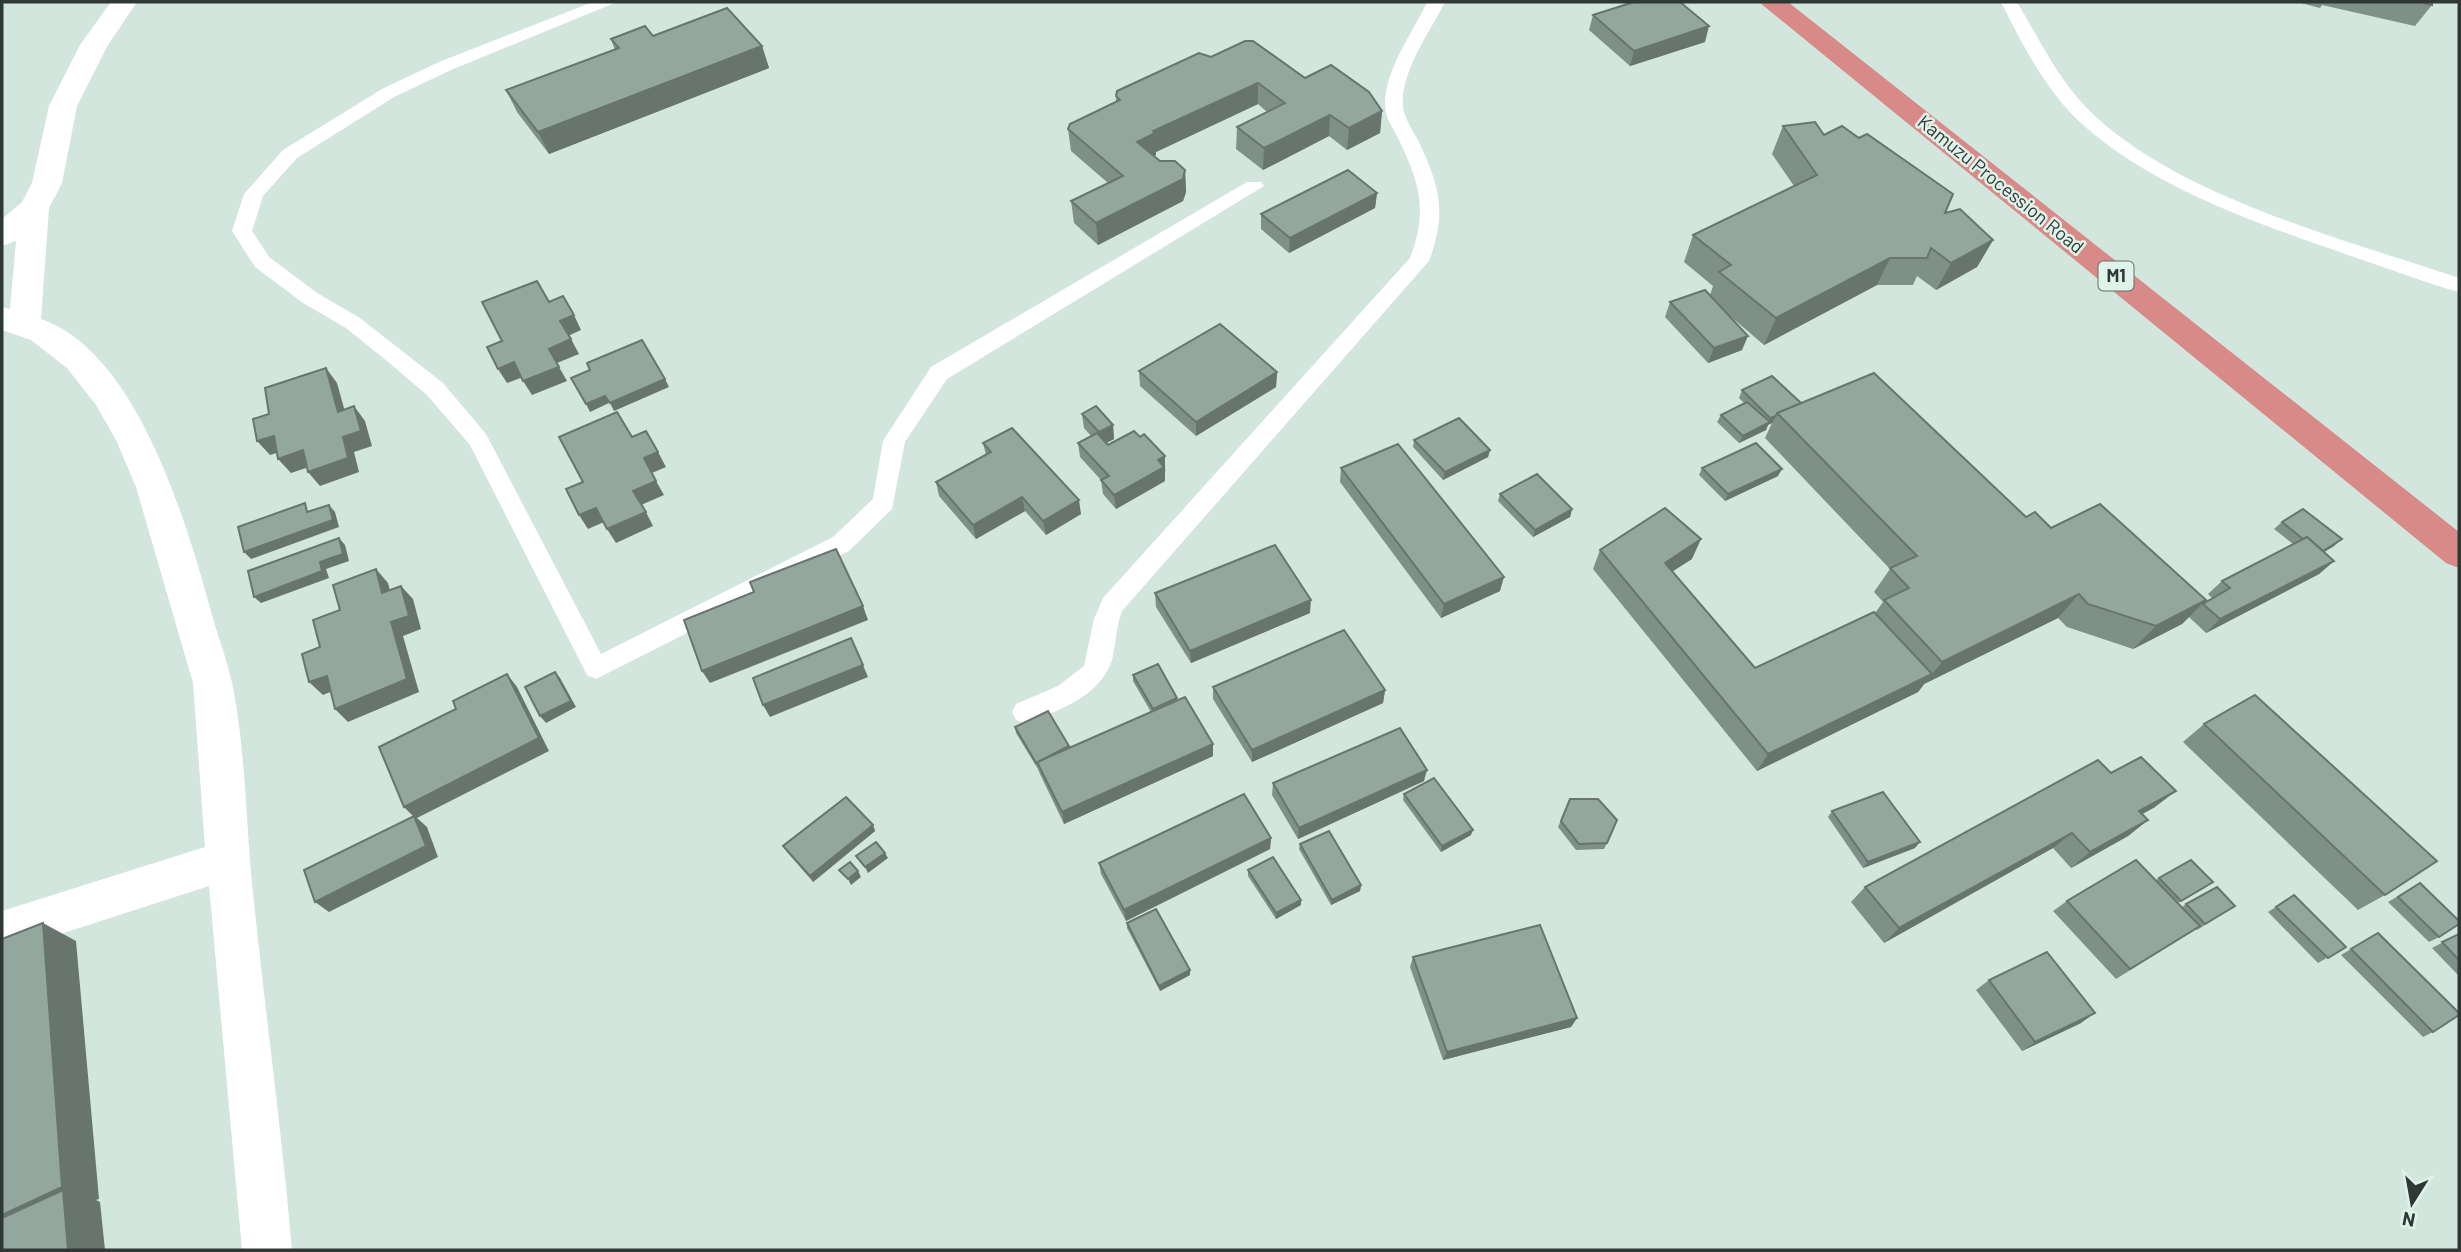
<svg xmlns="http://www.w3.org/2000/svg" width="2461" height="1252" font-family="Barlow,sans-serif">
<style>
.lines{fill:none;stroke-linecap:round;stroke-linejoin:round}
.lane{fill:#fff;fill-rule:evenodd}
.street{fill:#fff;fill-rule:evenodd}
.highway{fill:#d78a87;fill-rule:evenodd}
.wall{fill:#7f9089}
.shaded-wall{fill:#68756f}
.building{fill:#94a79f;stroke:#68756f;stroke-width:2}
.labels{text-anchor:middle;stroke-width:5;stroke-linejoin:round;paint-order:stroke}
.shield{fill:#dff3ea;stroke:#64706b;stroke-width:2}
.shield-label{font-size:18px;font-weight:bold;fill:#303835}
.street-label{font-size:19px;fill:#303835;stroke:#dff3ea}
</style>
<rect width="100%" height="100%" fill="#d2e6dd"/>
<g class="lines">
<!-- lane -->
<g class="lane">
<path d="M593 2H617L451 70 394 97 297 158 263 196 252 231 269 257 317 293 360 318 443 383 486 434 601 654 833 537 873 499 883 441 931 367 1247 182H1261L1264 186 947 379 905 442 892 509 849 551 596 679 587 675 470 445 427 395 387 361 346 328 303 303 255 267 232 231 244 194 283 150 382 89 439 62Z"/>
<path d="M1427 2H1445C1430 32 1400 72 1403 107 1405 120 1413 131 1419 142 1440 187 1447 213 1429 261L1122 611C1116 627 1116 644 1112 660 1100 697 1058 711 1025 723L1016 720 1012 712 1016 704 1058 686 1084 666 1094 619 1103 598 1410 258C1428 211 1420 184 1399 140 1394 129 1385 118 1385 106 1384 70 1413 33 1427 2Z"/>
<path d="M2001 2H2017C2038 37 2056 75 2084 105 2169 195 2344 239 2459 278V292C2422 282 2385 267 2348 255 2257 223 2157 190 2083 125 2047 93 2022 44 2001 2Z"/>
</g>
<!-- street -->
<path class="street" d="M111 2H137L108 45 77 106 62 183 49 208 41 319C140 353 189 531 214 622 221 645 230 669 234 693 246 758 246 827 253 893 265 1012 282 1131 292 1250H242L209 886 2 953V911L205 847 193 683 136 487 116 440 96 405 67 368 31 340 2 330V307L10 309 16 241 2 246V219L22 202 32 183 49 106 80 45Z"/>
<!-- highway -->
<path class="highway" d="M1759 2H1788L2459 532V568L2446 563Z"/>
</g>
<!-- wall -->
<g class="wall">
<path d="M2297 2H2432V5L2415 26 2322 5 2320 8Z"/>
<path d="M1593 15 1705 42 1630 66 1589 30Z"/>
<path d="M653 36 762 46 769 68 549 154 517 112 506 90 615 50 611 39Z"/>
<path d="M1211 57 1305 78 1382 111 1380 133 1347 150 1329 136 1263 170 1236 149 1237 127 1267 112 1258 104 1156 152V155L1154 156 1160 161 1185 170 1186 192 1183 201 1098 245 1074 223 1071 201 1108 183 1071 151 1068 129 1116 102V96Z"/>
<path d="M1783 126 1824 135 1945 213 1993 240 1977 267 1936 290 1917 276 1913 285H1877L1764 345 1730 316 1742 350 1708 363 1665 317 1670 302 1710 295 1713 286 1684 262 1693 235 1794 186 1772 154Z"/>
<path d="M1377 193 1375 208 1289 253 1261 229V214Z"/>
<path d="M1139 371 1277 372 1276 387 1196 436 1140 386Z"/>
<path d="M1742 390 1801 403 2026 517 2205 602 2212 598 2208 594 2222 581 2293 544 2274 529 2282 522 2334 546 2324 552 2334 561 2319 574 2206 633 2189 617 2182 624 2133 649 2067 627 2058 618 1924 684 1918 692 1757 771 1593 569 1600 550 1692 559 1672 571 1755 668 1875 613 1883 602 1874 592 1890 569 1765 438 1772 423 1768 425 1766 430 1739 443 1717 422 1721 415 1744 403 1739 398Z"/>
<path d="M1082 414 1113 425 1114 439 1106 443 1108 445 1166 470 1165 471V481L1116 509 1103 494 1101 480 1080 457 1078 443 1091 436 1084 428Z"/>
<path d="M1414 440 1490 450 1488 457 1443 480 1413 447Z"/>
<path d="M983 443 1081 514 1046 535 1025 511 976 539 939 496 936 482 986 455Z"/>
<path d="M1341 468 1500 591 1441 618 1340 482Z"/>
<path d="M1702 468 1778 476 1725 501 1699 475Z"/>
<path d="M1500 494 1572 509 1570 517 1533 537 1498 501Z"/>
<path d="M1155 593 1310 613 1191 663 1156 607Z"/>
<path d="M1133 675 1177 698V700L1213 744V756L1064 824 1040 774 1038 769 1016 733 1015 727 1069 746V748L1151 712 1133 681Z"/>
<path d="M1213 687 1385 690 1383 703 1252 762 1213 699Z"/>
<path d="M2204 724 2385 895 2358 910 2183 742Z"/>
<path d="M2111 773 2155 807 2142 814 2148 820 2128 836 2071 868 2053 848 1884 943 1851 902 1865 887Z"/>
<path d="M1424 781 1298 839 1272 795 1273 783Z"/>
<path d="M1404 794 1471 835 1441 852 1403 800Z"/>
<path d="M1570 799 1607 843 1604 849 1576 850 1558 827Z"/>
<path d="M1832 811 1915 848 1863 868 1828 817Z"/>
<path d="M873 825 875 831 813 882 787 852 783 846Z"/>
<path d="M1271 838 1270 849 1126 921 1101 874 1099 863Z"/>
<path d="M1300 844 1361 885 1360 891 1331 905 1299 849Z"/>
<path d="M1248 870 1301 900V905L1276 919 1248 876Z"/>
<path d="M2159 878 2205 888 2178 903 2182 907 2186 904 2235 906 2197 930 2196 929 2116 979 2053 911 2067 901 2156 880Z"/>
<path d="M2420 883 2439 937 2429 942 2388 902Z"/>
<path d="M2294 895 2346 947 2318 963 2268 912Z"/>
<path d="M1127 923 1190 975 1160 991 1127 928Z"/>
<path d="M2378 933 2433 1032 2423 1037 2341 955Z"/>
<path d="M2459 934V976L2432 948Z"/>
<path d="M1413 957 1577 1018 1571 1027 1443 1060 1410 967Z"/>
<path d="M1989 980 2081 1023 2022 1051 1976 990Z"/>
</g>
<!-- shaded-wall -->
<g class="shaded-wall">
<path d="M1709 26 1705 42 1630 66 1634 51Z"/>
<path d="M762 46 769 68 549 154 538 132Z"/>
<path d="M1258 83V104L1156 152V155L1138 164 1137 142 1153 131Z"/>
<path d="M1382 111 1380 133 1347 150 1349 128Z"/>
<path d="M1330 115 1329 136 1263 170 1264 148Z"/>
<path d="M1185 170 1186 192 1183 201 1098 245 1096 223Z"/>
<path d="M1377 193 1375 208 1289 253 1290 238Z"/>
<path d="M1993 240 1977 267 1936 290 1951 263Z"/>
<path d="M1890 258 1877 285 1764 345 1776 318Z"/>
<path d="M574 315 581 330 568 336 560 321Z"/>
<path d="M1748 336 1742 350 1708 363 1714 348Z"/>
<path d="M571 339 579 354 557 363 549 349Z"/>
<path d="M514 362 523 377 507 383 498 369Z"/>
<path d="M559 367 567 381 532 395 523 381Z"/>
<path d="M326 368 337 383 349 426 338 412Z"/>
<path d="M1277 372 1276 387 1196 436V422Z"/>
<path d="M665 379 669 387 614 411 610 403Z"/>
<path d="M605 396 609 403 590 412 586 404Z"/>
<path d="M354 406 365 421 372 446 354 452 359 472 320 486 308 472 343 437Z"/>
<path d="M1776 416 1772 423 1768 425 1766 430 1739 443 1743 436 1768 423 1770 418Z"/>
<path d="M1113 425 1114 439 1101 446 1099 432Z"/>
<path d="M274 436 286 450 270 455 257 441Z"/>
<path d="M303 450 315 465 291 473 278 459Z"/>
<path d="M1490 450 1488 457 1443 480 1445 472Z"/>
<path d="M658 452 666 467 652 473 644 458Z"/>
<path d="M1165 456V481L1116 509 1114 495 1158 460Z"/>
<path d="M1782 469 1778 476 1725 501 1728 494Z"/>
<path d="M656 481 664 495 641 505 633 491Z"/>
<path d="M1022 497 1025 511 976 539 973 525Z"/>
<path d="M1079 500 1081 514 1046 535 1043 521Z"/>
<path d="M329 505 335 512 339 527 251 559 244 552Z"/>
<path d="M596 508 604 522 588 529 579 515Z"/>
<path d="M1572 509 1570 517 1533 537 1535 530Z"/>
<path d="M646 512 653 526 616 543 607 529Z"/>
<path d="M339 538 345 545 349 561 326 569 329 578 261 603 254 597 320 562Z"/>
<path d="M1701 539 1692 559 1656 582 1665 563Z"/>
<path d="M2342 539 2334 546 2313 559 2321 552Z"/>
<path d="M2334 561 2319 574 2206 633 2220 619Z"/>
<path d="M376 569 388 583 394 606 382 593Z"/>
<path d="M1504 577 1500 591 1441 618 1444 604Z"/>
<path d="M401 586 413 599 421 629 403 636 419 692 348 722 335 709 391 622Z"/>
<path d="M2079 594 2058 618 1924 684 1942 662Z"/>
<path d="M1311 600 1310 613 1191 663 1190 651Z"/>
<path d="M2206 600 2182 624 2133 649 2156 626Z"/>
<path d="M863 606 868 620 710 683 702 671Z"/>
<path d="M863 665 868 677 770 717 763 705Z"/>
<path d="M555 672 560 678 576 707 546 723 540 716Z"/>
<path d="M507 674 517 687 549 751 417 818 427 827 438 857 329 912 315 902 415 818 404 807Z"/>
<path d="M1932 674 1918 692 1757 771 1768 754Z"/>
<path d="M327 676 340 688 323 695 309 682Z"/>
<path d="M1385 690 1383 703 1252 762V750Z"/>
<path d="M1213 744V756L1064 824 1062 812Z"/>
<path d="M1427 770 1424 781 1298 839 1299 828Z"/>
<path d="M2176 791 2155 807 2119 827 2139 811Z"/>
<path d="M2148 820 2128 836 2071 868 2090 852Z"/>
<path d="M873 825 875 831 813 882 810 876Z"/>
<path d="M1473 830 1471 835 1441 852 1442 846Z"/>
<path d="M2072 833 2053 848 1884 943 1899 928Z"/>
<path d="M1271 838 1270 849 1126 921 1124 910Z"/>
<path d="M1920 842 1915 848 1863 868 1868 862Z"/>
<path d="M885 853 888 858 868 873 865 867Z"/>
<path d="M858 871 861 877 851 885 848 879Z"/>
<path d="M1361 885 1360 891 1331 905 1332 900Z"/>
<path d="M1301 900V905L1276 919V913Z"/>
<path d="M43 923 76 941 99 1199 96 1200 100 1202 105 1250H68L2 1244V1215Z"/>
<path d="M1190 970V975L1160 991 1159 986Z"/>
<path d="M2095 1013 2081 1023 2022 1051 2035 1042Z"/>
<path d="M1577 1018 1571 1027 1443 1060 1447 1052Z"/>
</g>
<!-- building -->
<g class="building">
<path d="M1634 2H1680L1709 26 1634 51 1593 15Z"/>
<path d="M2420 2H2432V5Z"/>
<path d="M727 8 762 46 538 132 506 90 619 48 611 39 645 26 653 36Z"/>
<path d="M1245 41H1253L1305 78 1331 65 1369 92 1382 111 1349 128 1330 115 1264 148 1237 127 1285 103 1258 83 1153 131 1155 133 1137 142 1160 161H1175L1185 170 1183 179 1096 223 1071 201 1123 176 1068 129 1070 124 1120 100 1116 96 1117 91 1199 53 1211 57Z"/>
<path d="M1815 122 1824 135 1842 126 1859 138 1867 134 1953 194 1945 213 1960 209 1993 240 1951 263 1931 248 1927 258H1890L1776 318 1719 272 1731 265 1693 235 1817 175 1783 126Z"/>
<path d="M1348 170 1377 193 1290 238 1261 214Z"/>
<path d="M537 281 549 302 563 296 574 315 560 321 571 339 549 349 559 367 523 381 514 362 498 369 487 347 502 341 482 302Z"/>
<path d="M1705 290 1748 336 1714 348 1670 302Z"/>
<path d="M1220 324 1277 372 1196 422 1139 371Z"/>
<path d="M642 340 665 379 610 403 605 396 586 404 571 378 590 370 587 363Z"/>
<path d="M326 368 338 412 354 406 361 431 343 437 348 458 308 472 303 450 278 459 274 436 257 441 253 419 269 414 265 388Z"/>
<path d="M1874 373 2026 517 2035 512 2051 528 2100 504 2206 600 2156 626 2088 604 2079 594 1942 662 1884 600 1909 588 1890 568 1917 556 1777 413Z"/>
<path d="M1772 376 1801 403 1777 413 1776 416 1770 418 1742 390Z"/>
<path d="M1747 402 1770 422 1743 436 1721 415Z"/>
<path d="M1096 406 1113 425 1099 432 1082 414Z"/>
<path d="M617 412 632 437 646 431 658 452 644 458 656 481 633 491 646 512 607 529 596 508 579 515 566 489 583 482 559 437Z"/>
<path d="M1459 418 1490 450 1445 472 1414 440Z"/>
<path d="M1012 428 1079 500 1043 521 1022 497 973 525 936 482 991 452 983 443Z"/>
<path d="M1134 431 1140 437 1144 434 1165 456 1158 460 1164 467 1114 495 1101 480 1109 476 1078 443 1097 433 1108 445Z"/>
<path d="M1756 443 1782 469 1728 494 1702 468Z"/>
<path d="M1398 444 1504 577 1444 604 1341 468Z"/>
<path d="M1537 474 1572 509 1535 530 1500 494Z"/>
<path d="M305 503 307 512 329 505 333 520 244 552 238 527Z"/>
<path d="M1665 508 1701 539 1665 563 1755 668 1874 612 1932 674 1768 754 1600 550Z"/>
<path d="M2303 509 2342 539 2323 551 2307 537 2303 539 2282 522Z"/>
<path d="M2307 537 2334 561 2220 619 2203 604 2230 588 2222 581Z"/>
<path d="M339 538 343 554 320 562 322 571 254 597 248 571Z"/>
<path d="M1275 545 1311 600 1190 651 1155 593Z"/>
<path d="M836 549 863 606 702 671 684 620 754 592 750 582Z"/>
<path d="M376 569 382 593 401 586 409 616 391 622 407 679 335 709 327 676 309 682 302 654 320 647 313 620 340 610 333 585Z"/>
<path d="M1344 630 1385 690 1252 750 1213 687Z"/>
<path d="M851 638 863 665 763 705 753 678Z"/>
<path d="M1158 664 1177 698 1153 709 1133 675Z"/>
<path d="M555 672 571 701 540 716 525 687Z"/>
<path d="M507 674 539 738 404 807 379 747 456 709 453 701Z"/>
<path d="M2255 695 2437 861 2385 895 2204 724Z"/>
<path d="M1185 697 1213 744 1062 812 1037 762Z"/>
<path d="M1048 711 1069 746 1036 763 1015 727Z"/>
<path d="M1400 728 1427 770 1299 828 1273 783Z"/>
<path d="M2141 757 2176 791 2139 811 2148 820 2090 852 2072 833 1899 928 1865 887 2098 760 2111 773Z"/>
<path d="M1434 778 1473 830 1442 846 1404 794Z"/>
<path d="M1883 792 1920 842 1868 862 1832 811Z"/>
<path d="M1244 794 1271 838 1124 910 1099 863Z"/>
<path d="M846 797 873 825 810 876 783 846Z"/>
<path d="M1570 799H1598L1617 820 1607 843 1579 844 1561 821Z"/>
<path d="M414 816 426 846 315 902 304 870Z"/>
<path d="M1329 831 1361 885 1332 900 1300 844Z"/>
<path d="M876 842 885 853 865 867 856 856Z"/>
<path d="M1273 857 1301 900 1276 913 1248 870Z"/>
<path d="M2136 860 2200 926 2130 969 2067 901Z"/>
<path d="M2191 860 2213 882 2181 901 2159 878Z"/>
<path d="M850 862 858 871 848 879 839 870Z"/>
<path d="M2420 883 2459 921V924L2439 937 2398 897Z"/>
<path d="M2217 887 2235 906 2205 924 2186 904Z"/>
<path d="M2294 895 2346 947 2328 958 2276 907Z"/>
<path d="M1156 909 1190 970 1159 986 1127 923Z"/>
<path d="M43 923 62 1187 2 1215V939Z"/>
<path d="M1540 925 1577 1018 1447 1052 1413 957Z"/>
<path d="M2378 933 2459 1013V1015L2433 1032 2351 949Z"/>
<path d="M2459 934V960L2442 942Z"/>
<path d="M2047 952 2095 1013 2035 1042 1989 980Z"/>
<path d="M63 1190 68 1250H2V1218Z"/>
</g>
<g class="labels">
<!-- shield labels -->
<rect class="shield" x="2098.5" y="261.5" width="35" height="29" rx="5"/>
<g class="shield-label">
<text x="2116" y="282">M1</text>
</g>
<!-- street labels -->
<g class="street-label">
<text transform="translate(2001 184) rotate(39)" y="7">Kamuzu Procession Road</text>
</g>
</g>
<!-- border -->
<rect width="2461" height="1252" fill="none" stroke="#303835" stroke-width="7"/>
<!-- north arrow -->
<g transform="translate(2412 1203) rotate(191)" stroke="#dff3ea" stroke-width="5" paint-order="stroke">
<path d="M0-5L12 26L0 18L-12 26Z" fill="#303835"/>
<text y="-10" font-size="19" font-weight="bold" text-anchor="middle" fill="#303835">N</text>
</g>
</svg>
